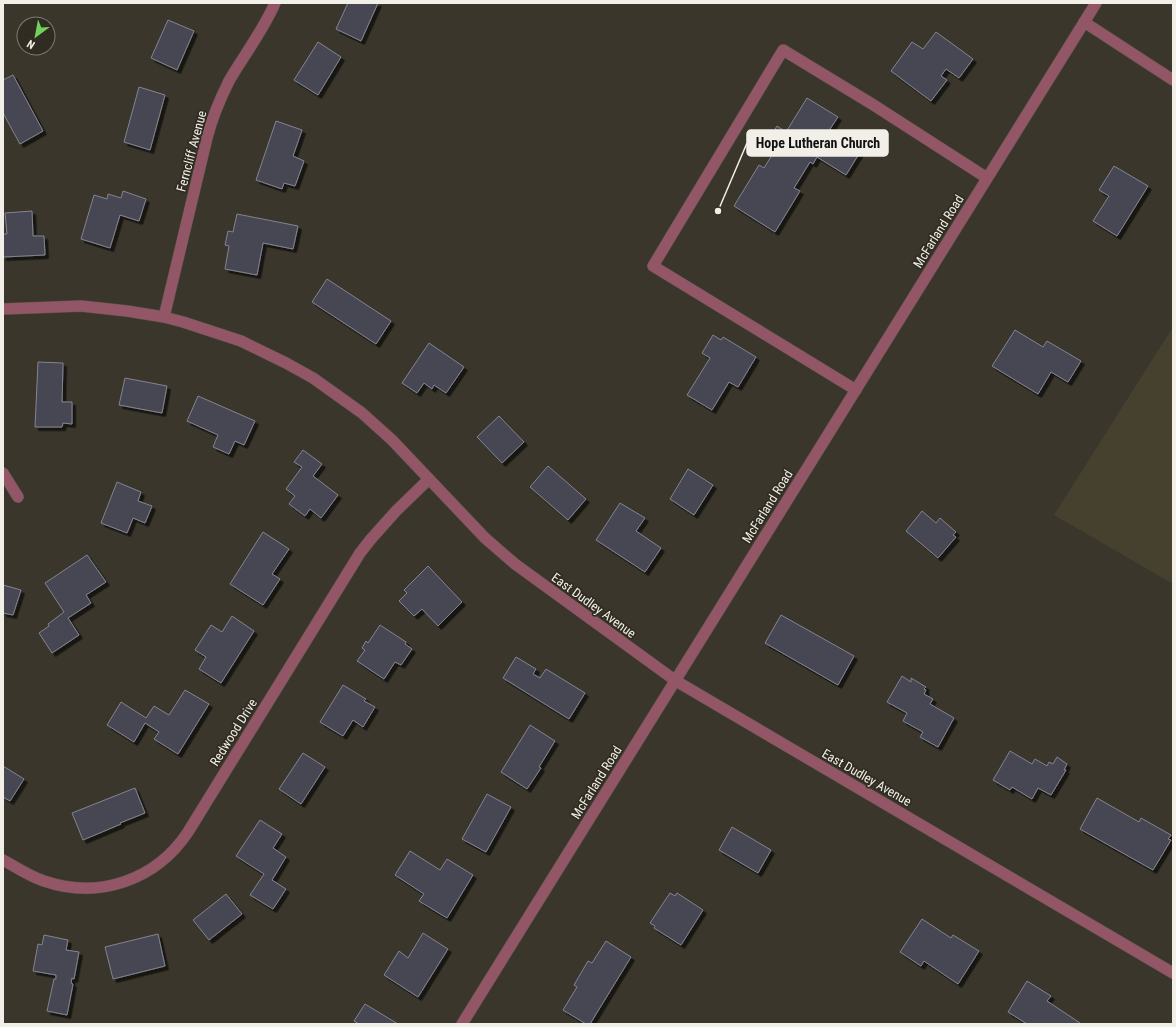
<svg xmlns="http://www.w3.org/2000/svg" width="1176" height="1027" font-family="'Roboto Condensed',sans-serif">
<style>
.built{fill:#46402f}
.building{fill:#464753;stroke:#838491;filter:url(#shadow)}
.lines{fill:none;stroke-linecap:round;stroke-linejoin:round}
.service-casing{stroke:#575449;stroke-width:12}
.minor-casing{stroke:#575449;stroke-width:12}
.tertiary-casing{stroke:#575449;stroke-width:12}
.service{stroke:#935666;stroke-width:11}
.minor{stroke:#935666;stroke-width:11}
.tertiary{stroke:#935666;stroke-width:11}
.labels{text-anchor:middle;stroke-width:3.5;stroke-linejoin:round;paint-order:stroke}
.street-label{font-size:13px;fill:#f2efe8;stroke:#302c21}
.leader{fill:none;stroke:#f2efe8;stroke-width:1.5}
.callout-dot{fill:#f2efe8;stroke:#302c21;stroke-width:1.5}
.callout{fill:#f2efe8;stroke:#f2efe8;stroke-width:1.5}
.callout-label{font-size:14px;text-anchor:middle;font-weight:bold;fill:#111}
</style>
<defs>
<filter id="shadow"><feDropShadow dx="3.5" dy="3.5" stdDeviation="0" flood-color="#0009"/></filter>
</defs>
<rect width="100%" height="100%" fill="#3a362b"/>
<!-- built -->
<path class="built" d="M1173 327V584L1054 515Z"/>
<!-- building -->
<g class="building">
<path d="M348 3H378L361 41 336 29Z"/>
<path d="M168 20 194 31 177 70 151 58Z"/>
<path d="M936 32 973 59 959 78 946 69 941 76 947 80 931 101 891 71 912 42 923 49Z"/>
<path d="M318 42 341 57 318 95 294 80Z"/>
<path d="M13 75 43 131 20 144 3 113V80Z"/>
<path d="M139 87 165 95 150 150 124 142Z"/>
<path d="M807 98 838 117 830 129 862 149 846 175 817 157 813 164 810 162 794 188 800 191 775 232 734 206 759 165 764 168 777 147 768 141 777 126 786 132Z"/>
<path d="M276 121 302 130 293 156 304 161 295 186 284 183 282 189 256 180Z"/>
<path d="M1114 166 1148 186 1117 236 1093 221 1109 196 1099 190Z"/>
<path d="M123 191 146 199 139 221 120 215 110 248 81 239 94 195 107 199 108 194 121 198Z"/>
<path d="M32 211 33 236H44L45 255 3 257V234H7L5 213Z"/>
<path d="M237 214 298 226 293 249 263 243 257 275 225 269 229 246 225 245 228 231 233 232Z"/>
<path d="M327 279 391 321 376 344 312 302Z"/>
<path d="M1015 330 1043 347 1047 341 1081 361 1068 382 1051 372 1038 394 992 366Z"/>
<path d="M713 335 721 340 723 337 756 357 738 387 729 382 712 410 687 395 710 358 702 353Z"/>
<path d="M429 343 464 367 446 393 434 385 432 389 424 383 417 393 402 383Z"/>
<path d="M38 362 63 363 62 402H72V424L63 423 62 427H35Z"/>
<path d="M125 378 167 386 162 413 119 405Z"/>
<path d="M198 396 255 421 244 445 235 441 229 454 213 447 218 435 187 421Z"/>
<path d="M499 416 524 442 502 463 477 437Z"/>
<path d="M303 450 322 464 313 476 338 495 321 518 310 509 305 516 289 504 295 496 286 489 302 467 294 462Z"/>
<path d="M548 466 586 499 568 520 530 487Z"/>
<path d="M688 469 713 485 694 515 670 499Z"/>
<path d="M117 482 141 492 138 501 152 506 145 523 133 518 127 533 101 523Z"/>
<path d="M620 503 645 518 636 531 661 548 645 572 596 540Z"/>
<path d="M922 511 936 523 940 518 956 532 953 535 956 537 938 558 906 531Z"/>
<path d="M263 532 289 549 272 574 280 579 263 605 230 584Z"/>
<path d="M87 555 106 582 86 595 91 603 68 618 79 635 52 653 39 633 49 626 48 624 64 612 45 583Z"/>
<path d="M428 566 462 602 438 626 422 609 414 616 399 601 407 593 404 590Z"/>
<path d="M3 585 21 590 13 615 3 613Z"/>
<path d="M781 615 854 656 838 685 765 643Z"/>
<path d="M232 616 254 631 221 683 199 669 206 657 195 650 211 625 222 632Z"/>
<path d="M380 625 406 642 405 644 412 649 401 665 395 662 384 679 357 661 365 650 362 648 366 641 368 643Z"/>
<path d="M516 657 536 669 533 674 540 678 546 669 585 693 569 719 503 678Z"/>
<path d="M902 676 911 682V678L926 687 924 689 926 690 924 694 933 699 930 704 954 718 938 747 920 737 923 732 903 721 907 713 887 702Z"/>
<path d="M343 685 366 699 364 701 375 707 363 727 353 720 343 736 320 722Z"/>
<path d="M185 690 209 704 178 754 154 739 159 732 145 723 134 742 107 725 121 702 146 718 154 706 169 715Z"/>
<path d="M530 725 555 741 539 767 541 768 527 789 501 772Z"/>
<path d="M1010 751 1032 764 1035 759 1047 766 1049 762 1053 764 1057 757 1067 764 1064 770H1066L1051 795 1038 788 1032 799 1012 787 1010 790 993 780Z"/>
<path d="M303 753 325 767 301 804 279 789Z"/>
<path d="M3 766 24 779 10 801 3 797Z"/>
<path d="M135 788 145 813 120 823 121 824 83 840 72 813Z"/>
<path d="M487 794 511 807 486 852 462 839Z"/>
<path d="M1097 798 1139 822 1141 818 1171 835 1168 839 1171 840 1153 870 1080 829Z"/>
<path d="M260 820 282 834 273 848 286 857 272 880 286 889 273 909 250 895 264 874 236 856Z"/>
<path d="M732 827 771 850 758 873 719 850Z"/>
<path d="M410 851 440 870 447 859 473 875 447 918 419 901 424 894 395 875Z"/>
<path d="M670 893 675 896 677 893 703 910 681 945 654 928 655 926 650 923Z"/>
<path d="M226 894 242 914 209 940 193 920Z"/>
<path d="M922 919 951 938 953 935 979 951 958 984 924 961 921 966 900 952Z"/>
<path d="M423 933 448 949 418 997 384 975 399 951 408 958Z"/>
<path d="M158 934 165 966 113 979 105 947Z"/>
<path d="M44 935 68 940 66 950 79 952 74 979 72 978 71 983 73 984 67 1015 47 1011 54 979H56V975L33 971 38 944 42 945Z"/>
<path d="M606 941 631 957 590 1024H586L563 1010 577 987 574 985 588 961 592 963Z"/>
<path d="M1027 981 1051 996 1047 1001 1080 1023 1079 1024H1027L1008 1012Z"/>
<path d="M365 1004 398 1024H359L354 1021Z"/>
</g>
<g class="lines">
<!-- service casing -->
<g class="service-casing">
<g id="service">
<path d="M1084 22 1173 80"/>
<path d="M856 390 653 266 783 50 872 104 987 178"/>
</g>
</g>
<!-- minor casing -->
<g class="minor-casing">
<g id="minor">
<path d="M3 309 81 306 127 311 164 317 183 322 241 341 286 363 313 378 362 413 392 440 485 538 515 564 676 681 1173 973"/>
<path d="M164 317 207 138C212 118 220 99 229 81 244 55 263 31 275 3"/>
<path d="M3 473 18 497"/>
<path d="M3 860C16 867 29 876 44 881 99 900 156 880 188 832L360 553 371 539 396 511 429 479"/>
</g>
</g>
<!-- tertiary casing -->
<g class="tertiary-casing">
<path id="tertiary" d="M462 1024 1096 3"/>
</g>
<!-- service -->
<use href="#service" class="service"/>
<!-- minor -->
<use href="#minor" class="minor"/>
<!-- tertiary -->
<use href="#tertiary" class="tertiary"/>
</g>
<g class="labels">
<!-- street labels -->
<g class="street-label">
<text transform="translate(191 151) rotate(-75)" y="5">Ferncliff Avenue</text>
<text transform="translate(938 231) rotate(-58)" y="5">McFarland Road</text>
<text transform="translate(767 506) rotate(-58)" y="5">McFarland Road</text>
<text transform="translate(594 605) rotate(36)" y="5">East Dudley Avenue</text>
<text transform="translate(233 732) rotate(-58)" y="5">Redwood Drive</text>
<text transform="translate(867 777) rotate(30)" y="5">East Dudley Avenue</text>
<text transform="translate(596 782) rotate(-58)" y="5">McFarland Road</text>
</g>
</g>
<!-- callouts -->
<path class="leader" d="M718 211L747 143"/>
<circle class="callout-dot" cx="718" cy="211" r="4"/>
<rect class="callout" x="747" y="130" width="141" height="26" rx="4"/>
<g class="callout-label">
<text x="818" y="148">Hope Lutheran Church</text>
</g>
<!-- border -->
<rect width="1176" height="1027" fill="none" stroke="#f2efe8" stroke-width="8"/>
<!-- north arrow -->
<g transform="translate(36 36) rotate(212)"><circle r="19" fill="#302c21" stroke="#7e7a71"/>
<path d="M0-3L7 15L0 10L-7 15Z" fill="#73d25c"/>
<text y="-6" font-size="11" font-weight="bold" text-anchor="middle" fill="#f2efe8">N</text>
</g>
</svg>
